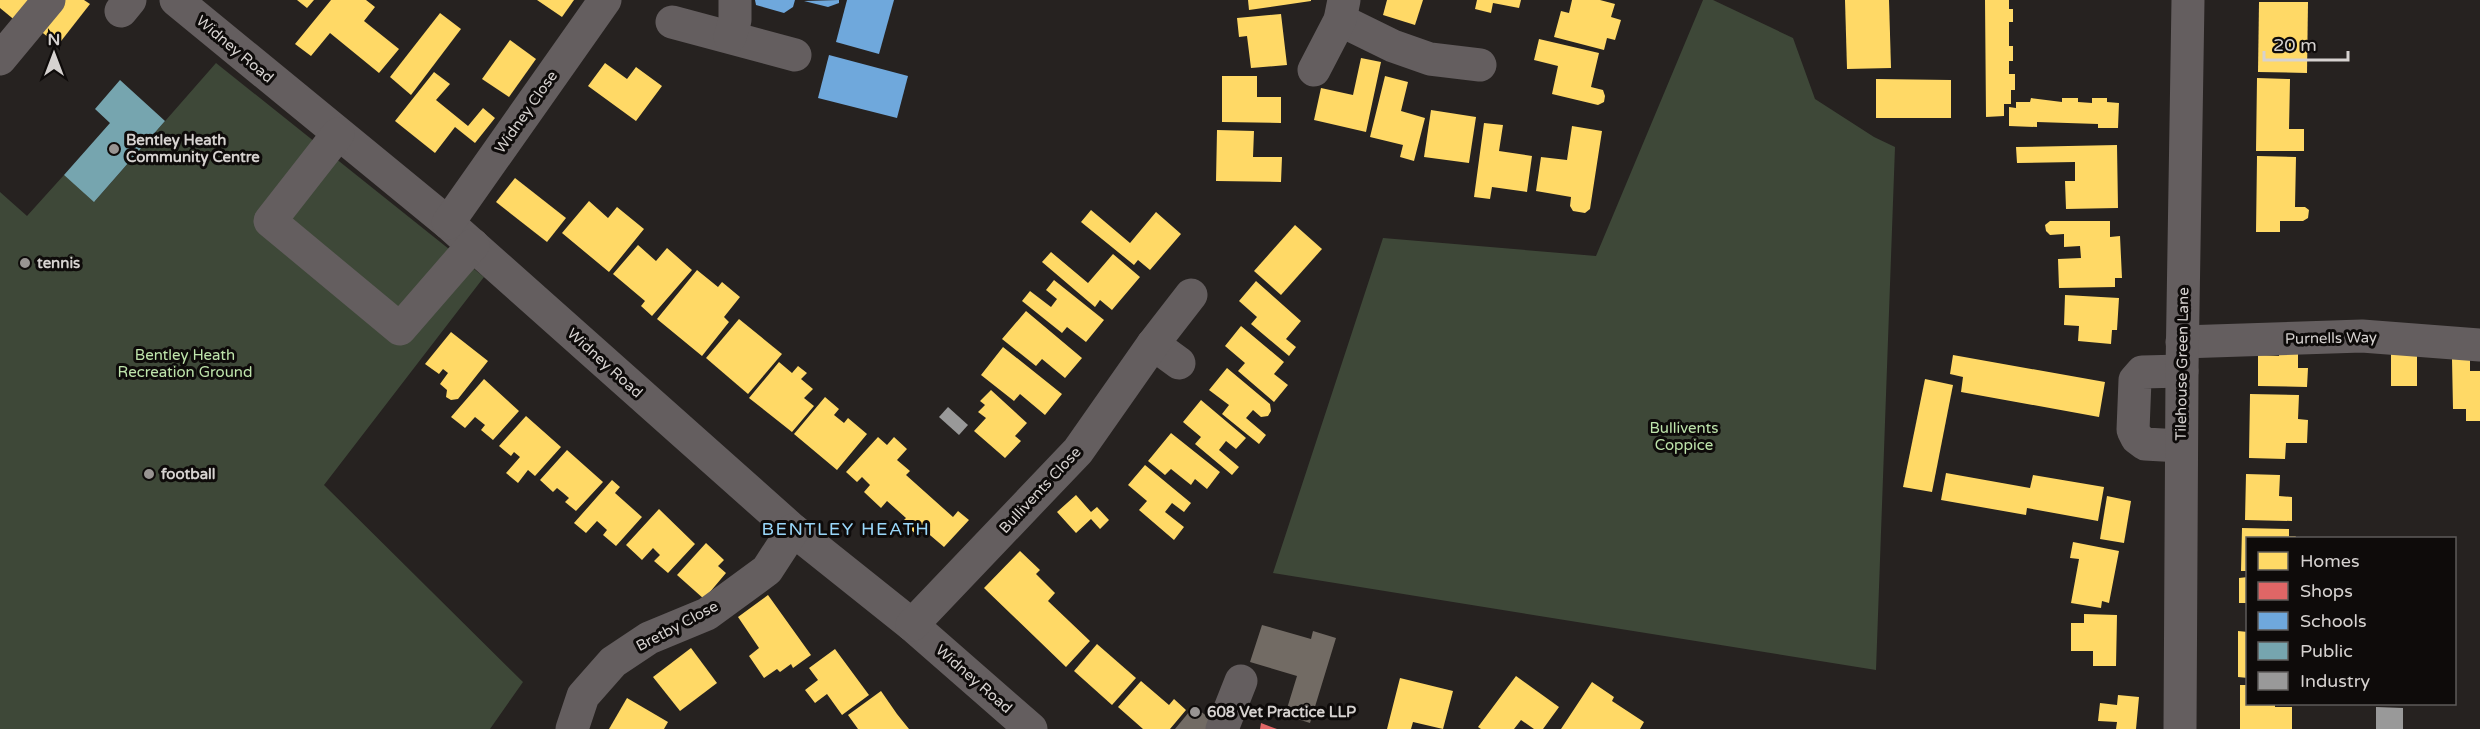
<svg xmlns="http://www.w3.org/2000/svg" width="2480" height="729" font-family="'Varela Round',sans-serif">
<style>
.green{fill:#3e4838}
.homes{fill:#ffd966}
.shops{fill:#e06666}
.schools{fill:#6fa8dc}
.public{fill:#76a5af}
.industry{fill:#999}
.building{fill:#726b64}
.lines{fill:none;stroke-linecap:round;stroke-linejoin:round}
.minor{stroke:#645e5f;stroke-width:33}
.poi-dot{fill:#989492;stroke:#0e0b0a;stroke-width:2}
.labels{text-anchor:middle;stroke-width:6;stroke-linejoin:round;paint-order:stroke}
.street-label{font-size:15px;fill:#d6d2d0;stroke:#0e0b0a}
.poi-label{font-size:15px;font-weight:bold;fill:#d6d2d0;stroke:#0e0b0a;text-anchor:start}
.park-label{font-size:15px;fill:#bee4ab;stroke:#0e0b0a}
.quarter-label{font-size:18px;letter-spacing:1.5px;fill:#99d7fa;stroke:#0e0b0a}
</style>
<rect width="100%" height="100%" fill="#262220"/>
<!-- green -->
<g class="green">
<path d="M1703 0H1713L1793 38 1815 99 1874 137 1895 147 1876 670 1273 573 1383 238 1596 256Z"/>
<path d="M216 63 484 277 324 485 523 682 490 729H0V192L27 216 64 175 95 201Z"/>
</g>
<!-- homes -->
<g class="homes">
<path d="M0 0H35L17 22 0 8Z"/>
<path d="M55 0H84L90 4 58 45 34 26Z"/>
<path d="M297 0H314L307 8Z"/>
<path d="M331 0H366L375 7 364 21 399 49 379 73 330 33 311 56 295 44Z"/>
<path d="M537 0H574L562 17Z"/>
<path d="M1248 0H1311V1L1249 10Z"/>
<path d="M1387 0H1423L1415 25 1383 15Z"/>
<path d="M1477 0H1521L1519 8 1493 3 1491 13 1475 9Z"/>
<path d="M1572 0H1600L1615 4 1611 17 1621 20 1615 40 1607 38 1604 50 1554 37 1561 11 1569 13Z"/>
<path d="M1845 0H1889L1891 68 1847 69Z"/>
<path d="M1985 0H2009V9H2013V22H2009V46H2013V61H2009V74H2015V90H2011V104H2004V116L1986 117Z"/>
<path d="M2259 2H2308L2307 73 2258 72Z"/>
<path d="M440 13 461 29 411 95 390 77Z"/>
<path d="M1281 14 1287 65 1251 68 1247 36 1239 37 1237 18Z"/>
<path d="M1539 39 1599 53 1591 87 1603 90 1605 96 1604 102 1598 105 1552 94 1558 66 1534 60Z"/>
<path d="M510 40 536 59 509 97 482 79Z"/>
<path d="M1361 58 1381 62 1366 132 1314 120 1321 88 1353 95Z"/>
<path d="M605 63 627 79 636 67 662 86 636 121 588 86Z"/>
<path d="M434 72 450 84 436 100 468 126 483 108 495 118 475 143 455 127 435 153 395 121Z"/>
<path d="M1222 76H1257V97H1281V123L1222 122Z"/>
<path d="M1385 76 1408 82 1401 111 1425 118 1414 161 1400 157 1403 145 1370 137Z"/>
<path d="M2257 78 2290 79 2289 129H2304V151H2256Z"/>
<path d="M1876 79 1951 80V118H1876Z"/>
<path d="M2031 98 2062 102V98H2078V102L2092 103V98H2107V102L2119 103 2118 128H2098V124L2037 122V127L2009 126V107L2016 108V102H2030Z"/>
<path d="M1431 110 1476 117 1469 163 1424 157Z"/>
<path d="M1484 123 1503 125 1499 151 1532 156 1527 192 1492 187 1490 199 1474 197Z"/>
<path d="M1572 126 1602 131 1590 209 1585 213 1573 211 1570 206 1571 197 1536 191 1541 157 1567 160Z"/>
<path d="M1217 130 1254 131 1253 157H1282L1281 182 1216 181Z"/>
<path d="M2117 145 2118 208 2066 209 2065 181H2075V162L2017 163 2016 147Z"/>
<path d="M2257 156 2296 157 2295 207H2305L2309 210 2308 218 2303 221H2280V232H2256Z"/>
<path d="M515 178 566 218 547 242 496 202Z"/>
<path d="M589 201 608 218 617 207 644 229 609 272 562 233Z"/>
<path d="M1091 210 1130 243 1156 212 1181 234 1150 270 1138 260 1134 265 1081 222Z"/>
<path d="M2050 221H2110V237L2120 236 2122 278H2115V287L2059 288 2058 259 2081 258 2080 246 2064 247V234L2050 235 2046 231 2045 225Z"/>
<path d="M1295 225 1322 249 1281 295 1254 271Z"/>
<path d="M638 245 656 261 667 248 692 270 652 316 641 306 645 301 613 274Z"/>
<path d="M1051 252 1088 283 1113 254 1140 277 1112 310 1100 300 1095 307 1042 262Z"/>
<path d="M697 270 718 287 722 282 740 297 724 317 729 322 702 356 657 319Z"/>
<path d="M1054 280 1104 320 1086 342 1067 327 1062 333 1022 301 1030 291 1051 307 1057 299 1046 290Z"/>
<path d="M1256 281 1301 321 1286 339 1296 347 1289 356 1251 324 1257 317 1239 301Z"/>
<path d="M2065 295 2119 298 2117 330H2112L2111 344 2078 341 2079 326 2064 325Z"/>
<path d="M1026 311 1082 358 1065 378 1042 359 1036 366 1002 339Z"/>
<path d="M739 319 782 354 748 394 706 358Z"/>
<path d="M1241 326 1284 362 1274 374 1288 385 1274 402 1238 371 1245 363 1225 346Z"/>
<path d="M451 332 488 361 458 399 451 400 446 397 447 390 440 384 448 373 443 369 439 374 425 364Z"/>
<path d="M2279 339 2298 340V368H2308L2307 387 2258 386V355L2279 356Z"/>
<path d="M1003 347 1062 394 1045 415 1020 394 1014 401 981 375Z"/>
<path d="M2391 354 2417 355V386H2391Z"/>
<path d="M1953 355 2105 382 2099 417 1961 392 1963 377 1950 374Z"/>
<path d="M2452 359H2470V371H2480V421H2466V409H2453Z"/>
<path d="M779 362 792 373 798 366 807 373 801 379 813 389 804 398 814 406 792 432 749 398Z"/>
<path d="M1227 368 1270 404 1271 411 1268 416 1261 417 1253 410 1246 418 1266 435 1259 444 1222 414 1229 405 1209 390Z"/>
<path d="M484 379 519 411 493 440 481 430 485 425 475 417 465 428 451 417Z"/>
<path d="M1925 379 1953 385 1932 492 1903 487Z"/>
<path d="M991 390 1027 423 1015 436 1021 441 1005 458 974 431 986 418 978 412 985 405 980 401Z"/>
<path d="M2250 394 2299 395 2298 419 2308 420 2307 443H2286L2285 459 2249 458Z"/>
<path d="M825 397 839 409 834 415 844 423 848 418 867 434 837 470 794 434Z"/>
<path d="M1201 400 1246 438 1236 449 1226 441 1219 450 1239 467 1232 475 1195 444 1201 437 1183 422Z"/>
<path d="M526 416 561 447 535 476 528 470 518 483 506 473 520 457 514 452 511 456 499 446Z"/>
<path d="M1171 433 1220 472 1207 489 1195 479 1191 485 1171 469 1165 475 1148 461Z"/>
<path d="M878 437 887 445 894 437 907 449 897 460 910 471 906 475 953 517 958 511 969 520 944 547 924 530 918 536 902 522 906 518 887 501 881 508 864 492 870 485 862 477 857 482 846 472Z"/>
<path d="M567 450 603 482 576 511 565 502 569 498 562 492 557 488 553 492 540 480Z"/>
<path d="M1145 465 1191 503 1184 512 1172 503 1165 512 1184 527 1174 540 1139 510 1147 501 1128 485Z"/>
<path d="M1946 473 2030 488 2033 475 2104 487 2098 521 2027 508 2026 515 1941 500Z"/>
<path d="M2246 474 2280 475 2279 496 2292 497V521L2245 520Z"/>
<path d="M612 480 620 487 615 493 642 517 616 546 603 535 607 530 597 521 586 533 574 523Z"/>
<path d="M1076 495 1091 512 1097 507 1109 520 1100 529 1091 519 1076 533 1057 512Z"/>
<path d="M2107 496 2131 501 2124 543 2100 539Z"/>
<path d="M659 509 695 544 668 573 654 561 660 555 653 548 642 560 626 545Z"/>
<path d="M2242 528 2289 529V536H2296L2295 538H2248V571H2241Z"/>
<path d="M2073 542 2119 551 2109 603 2102 601 2101 608 2071 603 2079 559 2070 558Z"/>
<path d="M706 543 724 560 718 566 726 573 704 599 677 575Z"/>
<path d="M1020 551 1040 570 1036 574 1055 593 1048 601 1090 641 1066 667 984 588Z"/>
<path d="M2248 577V603H2239V578Z"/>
<path d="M768 595 811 655 793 668 791 664 780 672 777 669 764 678 749 656 759 648 738 617Z"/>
<path d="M2084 614 2117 615 2116 666H2093V651H2071V623H2084Z"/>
<path d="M2238 631 2248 632V678L2238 677Z"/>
<path d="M1097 644 1136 678 1112 705 1074 671Z"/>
<path d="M691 648 717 683 680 711 653 677Z"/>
<path d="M835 649 869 695 842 715 827 694 815 703 805 690 818 680 809 668Z"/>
<path d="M1516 676 1559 707 1543 729H1534L1521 720 1514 729H1481L1478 727Z"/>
<path d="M1400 678 1453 691 1443 729 1413 722 1411 729H1387Z"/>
<path d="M1141 681 1169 705 1174 699 1186 710 1170 729H1143L1118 707Z"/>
<path d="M1592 682 1614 697 1612 701 1644 722 1640 729H1561Z"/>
<path d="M2240 685H2248V704H2275V707H2292V729H2240Z"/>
<path d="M881 691 897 714 909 729H858L848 715Z"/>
<path d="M2118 695 2139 697 2136 729H2116L2117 722 2098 721 2100 703 2117 705Z"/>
<path d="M627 698 668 722 664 729H609Z"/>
</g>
<!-- shops -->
<path class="shops" d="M1261 723 1277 729H1260Z"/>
<!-- schools -->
<g class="schools">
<path d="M755 0H795L793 7 784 13 756 5Z"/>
<path d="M839 0V3L828 7 804 1Z"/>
<path d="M847 0H894L879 54 836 42Z"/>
<path d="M829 55 908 76 897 118 818 98Z"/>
</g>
<!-- public -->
<path class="public" d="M120 80 165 121 94 202 64 175 110 123 95 109Z"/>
<!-- industry -->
<g class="industry">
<path d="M948 407 968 425 959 435 939 417Z"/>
<path d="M2376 707 2403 708V729H2376Z"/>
</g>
<!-- building -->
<g class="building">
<path d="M1262 625 1311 639 1313 631 1336 638 1310 723 1285 715 1297 676 1250 662Z"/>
<path d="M1194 706 1209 718 1206 729H1175Z"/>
</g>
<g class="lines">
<!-- minor -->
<g class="minor">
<path d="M176 0 448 223 793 530 912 625 1031 729"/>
<path d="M121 11 130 0"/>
<path d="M1340 20 1393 46 1430 59 1480 65"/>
<path d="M672 22 795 55"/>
<path d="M730 37 735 20V0"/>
<path d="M0 59 49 0"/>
<path d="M1314 70 1340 20 1344 0"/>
<path d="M338 134 270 221 400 329 473 245"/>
<path d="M448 223 605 0"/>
<path d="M2182 342 2362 336 2480 345"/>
<path d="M1153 344 1179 363"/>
<path d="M2181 446 2145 444 2137 438 2133 430 2135 380 2142 372 2182 371"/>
<path d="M912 625 1078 451 1153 344 1191 295"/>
<path d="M572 729 583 696 613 662 649 638 707 614 767 570 793 530"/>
<path d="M1222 729 1241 681"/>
<path d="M2180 729 2182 371 2188 0"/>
</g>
</g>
<!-- markers -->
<g class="poi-dot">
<circle cx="114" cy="149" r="6"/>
<circle cx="25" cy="263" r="6"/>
<circle cx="149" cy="474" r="6"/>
<circle cx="1195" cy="712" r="6"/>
</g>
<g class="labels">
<!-- street labels -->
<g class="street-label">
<text transform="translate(235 49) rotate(40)" y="5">Widney Road</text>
<text transform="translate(526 112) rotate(-55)" y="5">Widney Close</text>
<text transform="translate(2331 338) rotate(-1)" y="5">Purnells Way</text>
<text transform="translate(605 363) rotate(42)" y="5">Widney Road</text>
<text transform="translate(2182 364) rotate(-89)" y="5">Tilehouse Green Lane</text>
<text transform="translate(1040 490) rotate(-47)" y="5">Bullivents Close</text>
<text transform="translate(677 626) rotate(-28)" y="5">Bretby Close</text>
<text transform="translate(974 679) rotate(41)" y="5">Widney Road</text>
</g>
<!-- poi labels -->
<g class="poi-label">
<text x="126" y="145">Bentley Heath<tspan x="126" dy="17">Community Centre</tspan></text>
<text x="37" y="268">tennis</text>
<text x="161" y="479">football</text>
<text x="1207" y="717">608 Vet Practice LLP</text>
</g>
<!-- park labels -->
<g class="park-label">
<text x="185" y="360">Bentley Heath<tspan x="185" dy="17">Recreation Ground</tspan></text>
<text x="1684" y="433">Bullivents<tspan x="1684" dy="17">Coppice</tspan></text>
</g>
<!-- quarter labels -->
<g class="quarter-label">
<text x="846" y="535">BENTLEY HEATH</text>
</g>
</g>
<!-- legend -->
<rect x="2246" y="537" width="210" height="168" fill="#0e0b0a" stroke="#5e5b59" stroke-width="1.5"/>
<rect x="2258" y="552" width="30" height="18" fill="#ffd966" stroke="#5e5b59" stroke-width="1.5"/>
<text x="2300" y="567" font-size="18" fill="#d6d2d0">Homes</text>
<rect x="2258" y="582" width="30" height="18" fill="#e06666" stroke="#5e5b59" stroke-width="1.5"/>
<text x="2300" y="597" font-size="18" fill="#d6d2d0">Shops</text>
<rect x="2258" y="612" width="30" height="18" fill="#6fa8dc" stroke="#5e5b59" stroke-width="1.5"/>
<text x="2300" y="627" font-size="18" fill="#d6d2d0">Schools</text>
<rect x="2258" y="642" width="30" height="18" fill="#76a5af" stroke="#5e5b59" stroke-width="1.5"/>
<text x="2300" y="657" font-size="18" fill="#d6d2d0">Public</text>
<rect x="2258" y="672" width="30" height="18" fill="#999999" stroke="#5e5b59" stroke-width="1.5"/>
<text x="2300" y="687" font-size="18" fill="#d6d2d0">Industry</text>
<!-- north arrow -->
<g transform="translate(54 54)" stroke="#0e0b0a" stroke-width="4.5" paint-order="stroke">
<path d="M0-4.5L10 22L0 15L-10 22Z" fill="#d6d2d0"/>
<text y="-9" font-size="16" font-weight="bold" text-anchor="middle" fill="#d6d2d0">N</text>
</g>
<!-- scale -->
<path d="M2264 51v9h84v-9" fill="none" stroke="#d6d2d0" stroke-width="3"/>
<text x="2273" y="51" font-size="18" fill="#d6d2d0" stroke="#0e0b0a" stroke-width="4.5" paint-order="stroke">20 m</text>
</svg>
